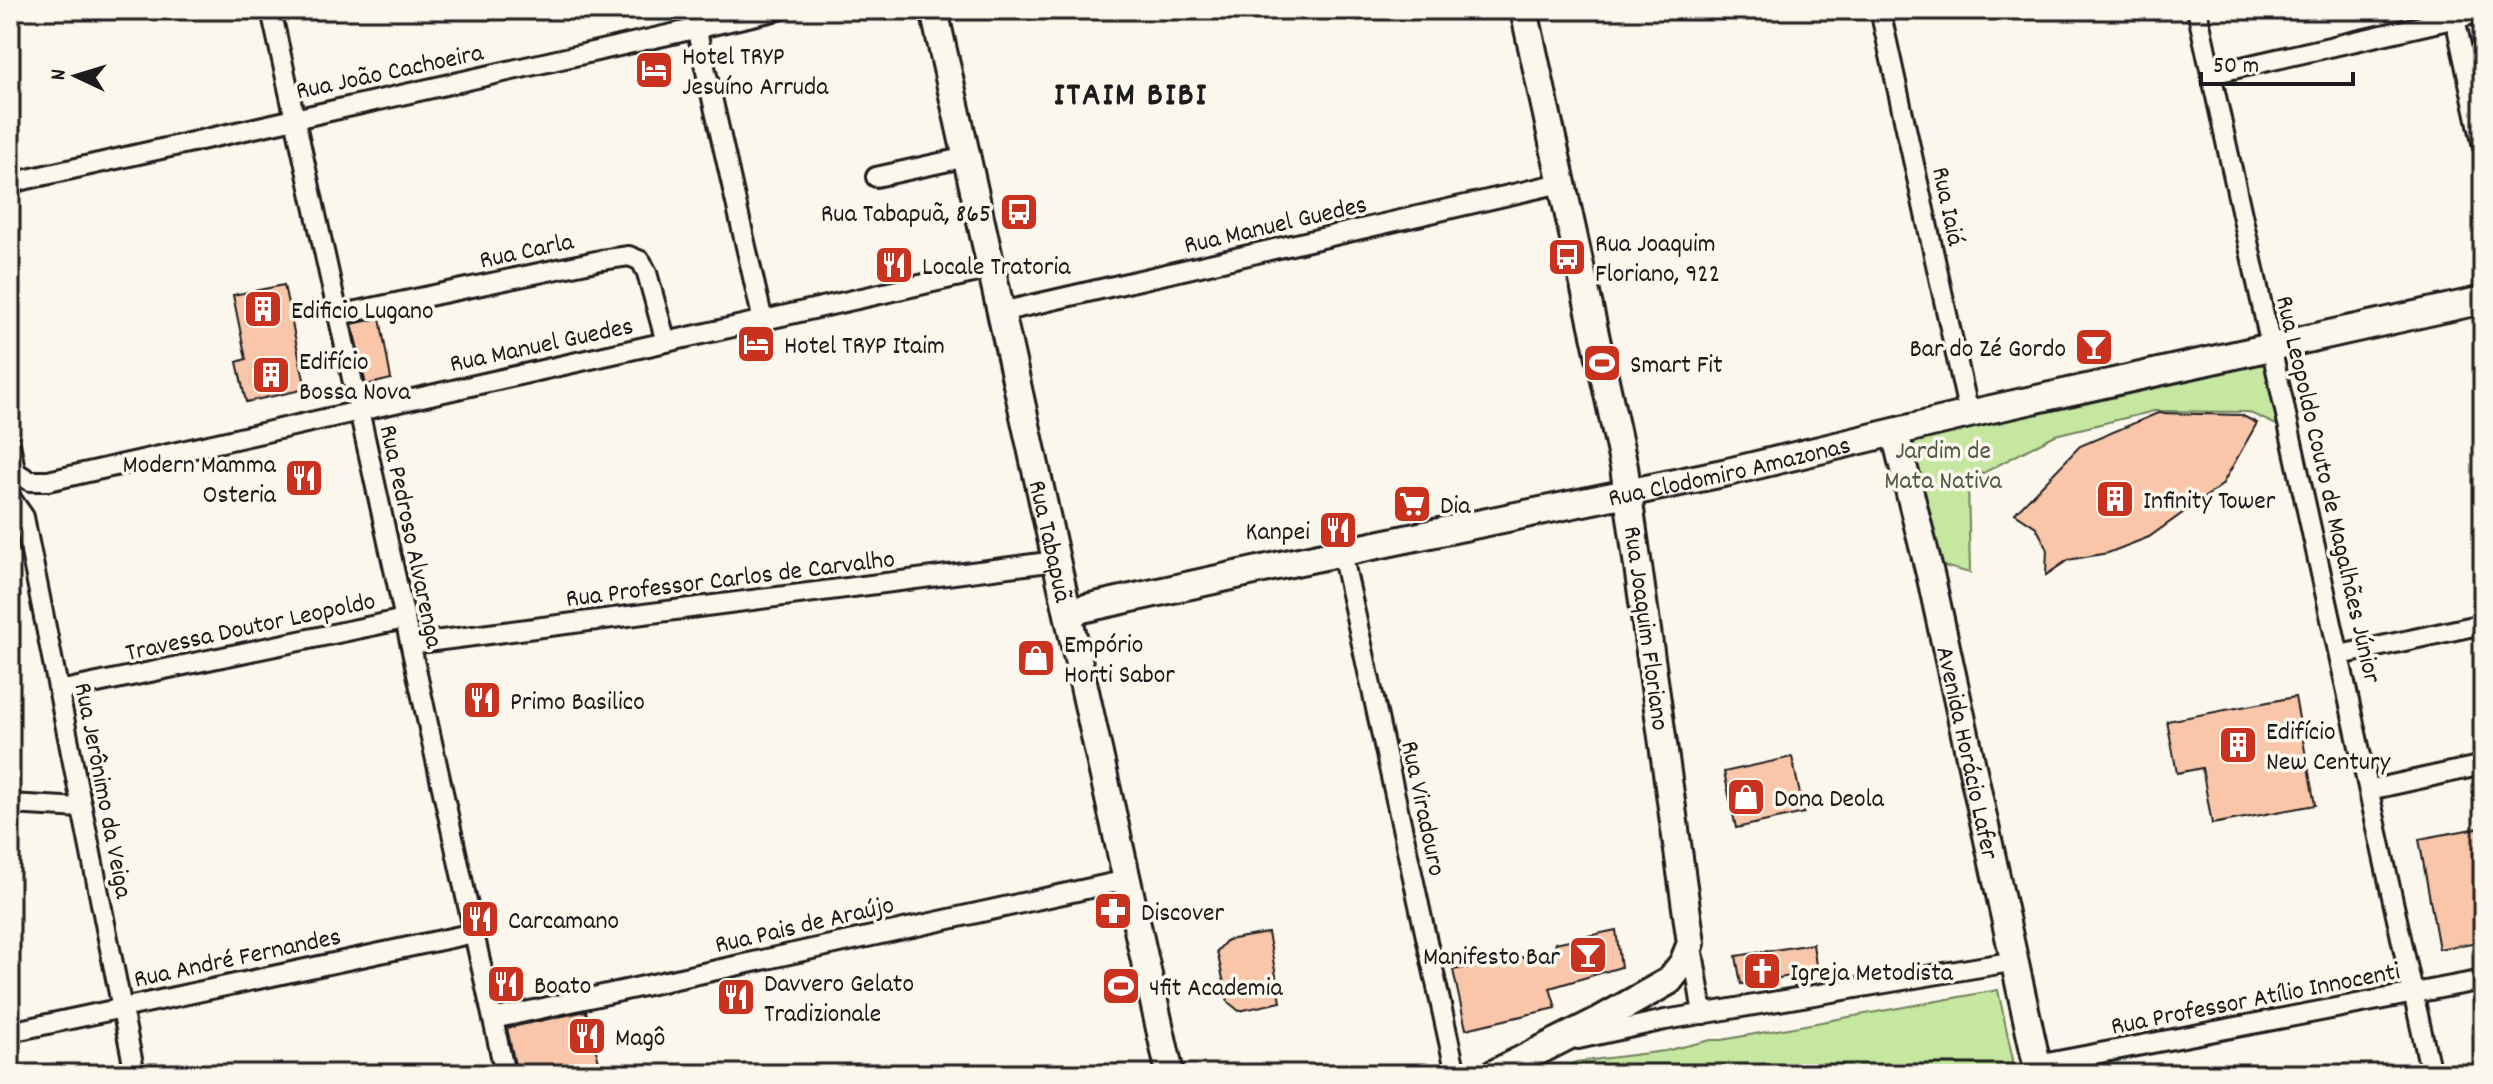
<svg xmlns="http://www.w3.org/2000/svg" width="2493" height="1084" font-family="Dekko,sans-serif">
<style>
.green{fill:#c6e79f;stroke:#71825e;stroke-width:2}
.building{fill:#f9c6aa;stroke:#1c1c1c;stroke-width:2}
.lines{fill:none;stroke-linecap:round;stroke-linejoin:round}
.street-casing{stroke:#1c1c1c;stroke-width:24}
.secondary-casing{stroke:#1c1c1c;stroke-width:32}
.street{stroke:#fbf7ec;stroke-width:18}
.secondary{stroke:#fbf7ec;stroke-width:26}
.labels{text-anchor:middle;stroke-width:7;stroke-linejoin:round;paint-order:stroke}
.poi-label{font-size:26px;fill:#1c1c1c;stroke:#fbf7ec;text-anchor:start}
.street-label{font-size:26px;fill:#1c1c1c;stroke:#fbf7ec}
.park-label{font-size:26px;fill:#4f5943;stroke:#fbf7ec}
.district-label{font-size:34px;font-weight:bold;letter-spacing:2px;fill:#1c1c1c;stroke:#fbf7ec}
</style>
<rect width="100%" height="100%" fill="#fbf7ec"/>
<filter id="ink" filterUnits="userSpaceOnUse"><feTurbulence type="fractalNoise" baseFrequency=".0125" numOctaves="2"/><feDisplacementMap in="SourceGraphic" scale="16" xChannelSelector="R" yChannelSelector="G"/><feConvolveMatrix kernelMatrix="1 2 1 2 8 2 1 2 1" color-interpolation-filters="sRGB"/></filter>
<g filter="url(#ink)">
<!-- green -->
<g class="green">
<path d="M2264 356 2281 427 2248 412 2154 411 2055 435 1968 481 1970 573 1932 563 1907 441Z"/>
<path d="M1998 990 2016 1074H1552L1576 1062 1665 1051 1711 1040H1722Z"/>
</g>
<!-- building -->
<g class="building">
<path d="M284 285 306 389 246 402 237 362 246 359 233 295Z"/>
<path d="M380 318 391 379 366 385 352 324Z"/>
<path d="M2158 413 2241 415 2257 423 2222 485 2149 537 2108 553 2068 560 2046 575 2047 548 2036 527 2015 513 2080 446Z"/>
<path d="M2295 697 2315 805 2212 824 2202 768 2177 773 2167 721Z"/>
<path d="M1792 757 1804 813 1736 828 1724 772Z"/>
<path d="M2483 827V941L2439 949 2419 839Z"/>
<path d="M1616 930 1621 967 1550 988 1556 1008 1466 1029 1453 970 1556 951 1555 943Z"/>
<path d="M1268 933 1281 1002 1239 1011 1228 1002 1217 951 1227 940Z"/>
<path d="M1813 944 1817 972 1741 984 1736 956Z"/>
<path d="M586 1011 602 1074H517L507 1028Z"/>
</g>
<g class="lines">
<!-- street casing -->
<g class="street-casing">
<g id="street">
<path d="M271 10 505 1074"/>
<path d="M692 10 763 321"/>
<path d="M1880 10 1969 414"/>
<path d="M2197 10 2431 1074"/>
<path d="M2455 18 2483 147"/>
<path d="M2211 74 2483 12"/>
<path d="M876 177 967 157"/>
<path d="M10 183 779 10"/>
<path d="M1001 312 1561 183"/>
<path d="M338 315 601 260 629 256 641 261 647 273 666 342"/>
<path d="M10 443 16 475"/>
<path d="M10 478 19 474 30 481H48L991 269"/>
<path d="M10 497 24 517 135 1074"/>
<path d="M1342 553 1456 1074"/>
<path d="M411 644 1056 561"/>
<path d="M2340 655 2483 624"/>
<path d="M59 691 405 619"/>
<path d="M2369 790 2483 765"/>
<path d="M10 804 82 808"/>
<path d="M1692 946 1703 1014"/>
<path d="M493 1019 1127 880"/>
<path d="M10 1032 474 933"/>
<path d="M1578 1039 1665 1020 2016 961"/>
<path d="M2037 1065 2483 980"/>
</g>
</g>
<!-- secondary casing -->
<g class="secondary-casing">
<g id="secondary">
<path id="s1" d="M934 10 1170 1074"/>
<path id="s2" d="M1895 433 1931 578 2039 1074"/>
<path id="s3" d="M1068 612 1295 562 1728 472 1969 414 2483 300"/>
<path d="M1493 1074 1600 1020 1669 981 1683 963 1691 943 1624 467 1524 10"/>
</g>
</g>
<!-- street -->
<use href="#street" class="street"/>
<!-- secondary -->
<use href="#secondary" class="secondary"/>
</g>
</g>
<!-- icons -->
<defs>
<g id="hotel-square" transform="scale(2)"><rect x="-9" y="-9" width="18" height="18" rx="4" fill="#c8321e" stroke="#fbf7ec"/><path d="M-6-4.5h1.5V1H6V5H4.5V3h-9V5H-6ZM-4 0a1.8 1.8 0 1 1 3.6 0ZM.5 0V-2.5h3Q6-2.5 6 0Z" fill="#fff"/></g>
<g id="bus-square" transform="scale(2)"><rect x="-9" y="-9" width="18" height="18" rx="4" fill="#c8321e" stroke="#fbf7ec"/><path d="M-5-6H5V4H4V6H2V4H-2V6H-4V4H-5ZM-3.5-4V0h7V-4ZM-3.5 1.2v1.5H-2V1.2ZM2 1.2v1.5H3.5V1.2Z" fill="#fff"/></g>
<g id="restaurant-square" transform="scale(2)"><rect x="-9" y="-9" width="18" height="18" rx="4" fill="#c8321e" stroke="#fbf7ec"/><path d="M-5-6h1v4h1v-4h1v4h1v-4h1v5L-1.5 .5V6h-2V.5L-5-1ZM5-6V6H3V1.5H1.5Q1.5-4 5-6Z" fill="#fff"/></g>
<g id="building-square" transform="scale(2)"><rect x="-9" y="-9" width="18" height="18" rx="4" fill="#c8321e" stroke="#fbf7ec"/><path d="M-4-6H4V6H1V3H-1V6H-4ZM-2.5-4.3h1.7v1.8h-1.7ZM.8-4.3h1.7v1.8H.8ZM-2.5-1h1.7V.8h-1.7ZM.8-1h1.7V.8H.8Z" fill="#fff"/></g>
<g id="bar-square" transform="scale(2)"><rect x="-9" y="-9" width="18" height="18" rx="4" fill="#c8321e" stroke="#fbf7ec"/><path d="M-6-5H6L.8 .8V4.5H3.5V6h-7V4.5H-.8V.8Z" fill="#fff"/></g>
<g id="stadium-square" transform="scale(2)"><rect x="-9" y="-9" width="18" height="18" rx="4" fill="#c8321e" stroke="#fbf7ec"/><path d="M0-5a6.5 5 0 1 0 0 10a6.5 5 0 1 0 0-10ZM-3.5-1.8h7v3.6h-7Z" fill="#fff"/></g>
<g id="supermarket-square" transform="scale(2)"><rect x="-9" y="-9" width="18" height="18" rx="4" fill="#c8321e" stroke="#fbf7ec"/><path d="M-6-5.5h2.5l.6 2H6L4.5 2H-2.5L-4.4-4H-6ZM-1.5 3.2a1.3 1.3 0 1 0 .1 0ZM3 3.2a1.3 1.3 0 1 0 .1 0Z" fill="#fff"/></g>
<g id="shop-square" transform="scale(2)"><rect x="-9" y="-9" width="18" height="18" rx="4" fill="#c8321e" stroke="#fbf7ec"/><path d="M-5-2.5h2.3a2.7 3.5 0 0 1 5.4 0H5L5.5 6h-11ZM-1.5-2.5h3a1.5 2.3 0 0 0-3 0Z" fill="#fff"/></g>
<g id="pharmacy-square" transform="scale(2)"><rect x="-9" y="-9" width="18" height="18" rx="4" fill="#c8321e" stroke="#fbf7ec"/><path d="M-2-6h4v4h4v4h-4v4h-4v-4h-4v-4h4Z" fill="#fff"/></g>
<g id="church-square" transform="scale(2)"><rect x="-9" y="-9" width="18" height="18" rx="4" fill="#c8321e" stroke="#fbf7ec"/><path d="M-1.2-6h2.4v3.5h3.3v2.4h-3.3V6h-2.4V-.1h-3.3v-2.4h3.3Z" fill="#fff"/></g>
</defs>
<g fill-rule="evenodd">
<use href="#hotel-square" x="654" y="70"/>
<use href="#bus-square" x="1019" y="212"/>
<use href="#bus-square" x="1567" y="257"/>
<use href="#restaurant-square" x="894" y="265"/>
<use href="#building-square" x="263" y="309"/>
<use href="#hotel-square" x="756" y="344"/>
<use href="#bar-square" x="2094" y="347"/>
<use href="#stadium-square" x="1602" y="363"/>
<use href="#building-square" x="271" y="375"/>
<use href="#restaurant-square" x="304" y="478"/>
<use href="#building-square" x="2115" y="499"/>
<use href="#supermarket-square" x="1412" y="504"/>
<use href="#restaurant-square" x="1338" y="530"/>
<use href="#shop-square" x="1036" y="658"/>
<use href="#restaurant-square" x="482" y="700"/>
<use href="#building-square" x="2238" y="745"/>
<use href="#shop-square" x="1746" y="797"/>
<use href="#pharmacy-square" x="1113" y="911"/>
<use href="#restaurant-square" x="480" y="919"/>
<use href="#bar-square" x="1588" y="955"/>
<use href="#church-square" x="1762" y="971"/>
<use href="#restaurant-square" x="506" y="984"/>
<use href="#stadium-square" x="1121" y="986"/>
<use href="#restaurant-square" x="736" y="997"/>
<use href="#restaurant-square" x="587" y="1036"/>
</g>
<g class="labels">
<!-- poi labels -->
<g class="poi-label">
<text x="682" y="64">Hotel TRYP<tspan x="682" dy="30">Jesuíno Arruda</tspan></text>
<text x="991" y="221" text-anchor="end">Rua Tabapuã, 865</text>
<text x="1595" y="251">Rua Joaquim<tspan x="1595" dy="30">Floriano, 922</tspan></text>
<text x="922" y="274">Locale Tratoria</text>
<text x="291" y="318">Edificio Lugano</text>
<text x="784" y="353">Hotel TRYP Itaim</text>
<text x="2066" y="356" text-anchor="end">Bar do Zé Gordo</text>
<text x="299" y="369">Edifício<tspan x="299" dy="30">Bossa Nova</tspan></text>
<text x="1630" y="372">Smart Fit</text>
<text x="276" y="472" text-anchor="end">Modern Mamma<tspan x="276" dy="30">Osteria</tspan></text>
<text x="2143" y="508">Infinity Tower</text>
<text x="1440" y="513">Dia</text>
<text x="1310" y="539" text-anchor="end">Kanpei</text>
<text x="1064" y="652">Empório<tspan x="1064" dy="30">Horti Sabor</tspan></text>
<text x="510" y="709">Primo Basilico</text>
<text x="2266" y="739">Edifício<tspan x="2266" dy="30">New Century</tspan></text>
<text x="1774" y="806">Dona Deola</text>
<text x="1141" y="920">Discover</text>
<text x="508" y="928">Carcamano</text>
<text x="1560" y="964" text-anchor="end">Manifesto Bar</text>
<text x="1790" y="980">Igreja Metodista</text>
<text x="764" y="991">Davvero Gelato<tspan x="764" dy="30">Tradizionale</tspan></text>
<text x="534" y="993">Boato</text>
<text x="1149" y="995">4fit Academia</text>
<text x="615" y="1045">Magô</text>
</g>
<!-- street labels -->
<g class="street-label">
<text transform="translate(389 70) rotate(-12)" y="9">Rua João Cachoeira</text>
<text transform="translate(1950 206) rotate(78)" y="9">Rua Iaiá</text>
<text transform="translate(1275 223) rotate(-13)" y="9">Rua Manuel Guedes</text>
<text transform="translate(526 249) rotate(-12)" y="9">Rua Carla</text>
<text transform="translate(541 343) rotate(-12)" y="9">Rua Manuel Guedes</text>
<text dy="9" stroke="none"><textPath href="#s3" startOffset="676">Rua Clodomiro Amazonas</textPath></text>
<text transform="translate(2330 489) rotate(77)" y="9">Rua Leopoldo Couto de Magalhães Júnior</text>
<text transform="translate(413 536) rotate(78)" y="9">Rua Pedroso Alvarenga</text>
<text dy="9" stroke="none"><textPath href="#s1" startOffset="544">Rua Tabapuã</textPath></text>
<text transform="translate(730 577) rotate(-7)" y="9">Rua Professor Carlos de Carvalho</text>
<text transform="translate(250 625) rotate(-12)" y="9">Travessa Doutor Leopoldo</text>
<text transform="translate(1648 628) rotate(82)" y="9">Rua Joaquim Floriano</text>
<text dy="9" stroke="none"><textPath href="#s2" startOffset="328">Avenida Horácio Lafer</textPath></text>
<text transform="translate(105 790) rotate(79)" y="9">Rua Jerônimo da Veiga</text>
<text transform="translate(1425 808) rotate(78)" y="9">Rua Viradouro</text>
<text transform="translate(804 923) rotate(-13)" y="9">Rua Pais de Araújo</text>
<text transform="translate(237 956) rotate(-12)" y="9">Rua André Fernandes</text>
<text transform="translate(2255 997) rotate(-11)" y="9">Rua Professor Atílio Innocenti</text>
</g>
<!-- park labels -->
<g class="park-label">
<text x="1943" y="458">Jardim de<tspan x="1943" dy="30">Mata Nativa</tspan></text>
</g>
<!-- district labels -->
<g class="district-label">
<text x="1131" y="104">ITAIM BIBI</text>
</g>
</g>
<!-- margin -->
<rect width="2493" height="1084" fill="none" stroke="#fbf7ec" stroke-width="40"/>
<rect x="20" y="20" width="2453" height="1044" fill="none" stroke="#1c1c1c" stroke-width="3" filter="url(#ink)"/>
<!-- north arrow -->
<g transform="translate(76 76) rotate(274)" stroke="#fbf7ec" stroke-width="6" paint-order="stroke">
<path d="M0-6L14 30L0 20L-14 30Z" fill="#1c1c1c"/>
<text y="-12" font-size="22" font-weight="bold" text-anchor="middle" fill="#1c1c1c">N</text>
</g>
<!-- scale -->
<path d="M2201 72v12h152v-12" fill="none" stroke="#1c1c1c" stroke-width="4"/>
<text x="2213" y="72" font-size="24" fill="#1c1c1c" stroke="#fbf7ec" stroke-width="6" paint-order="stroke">50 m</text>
</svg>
